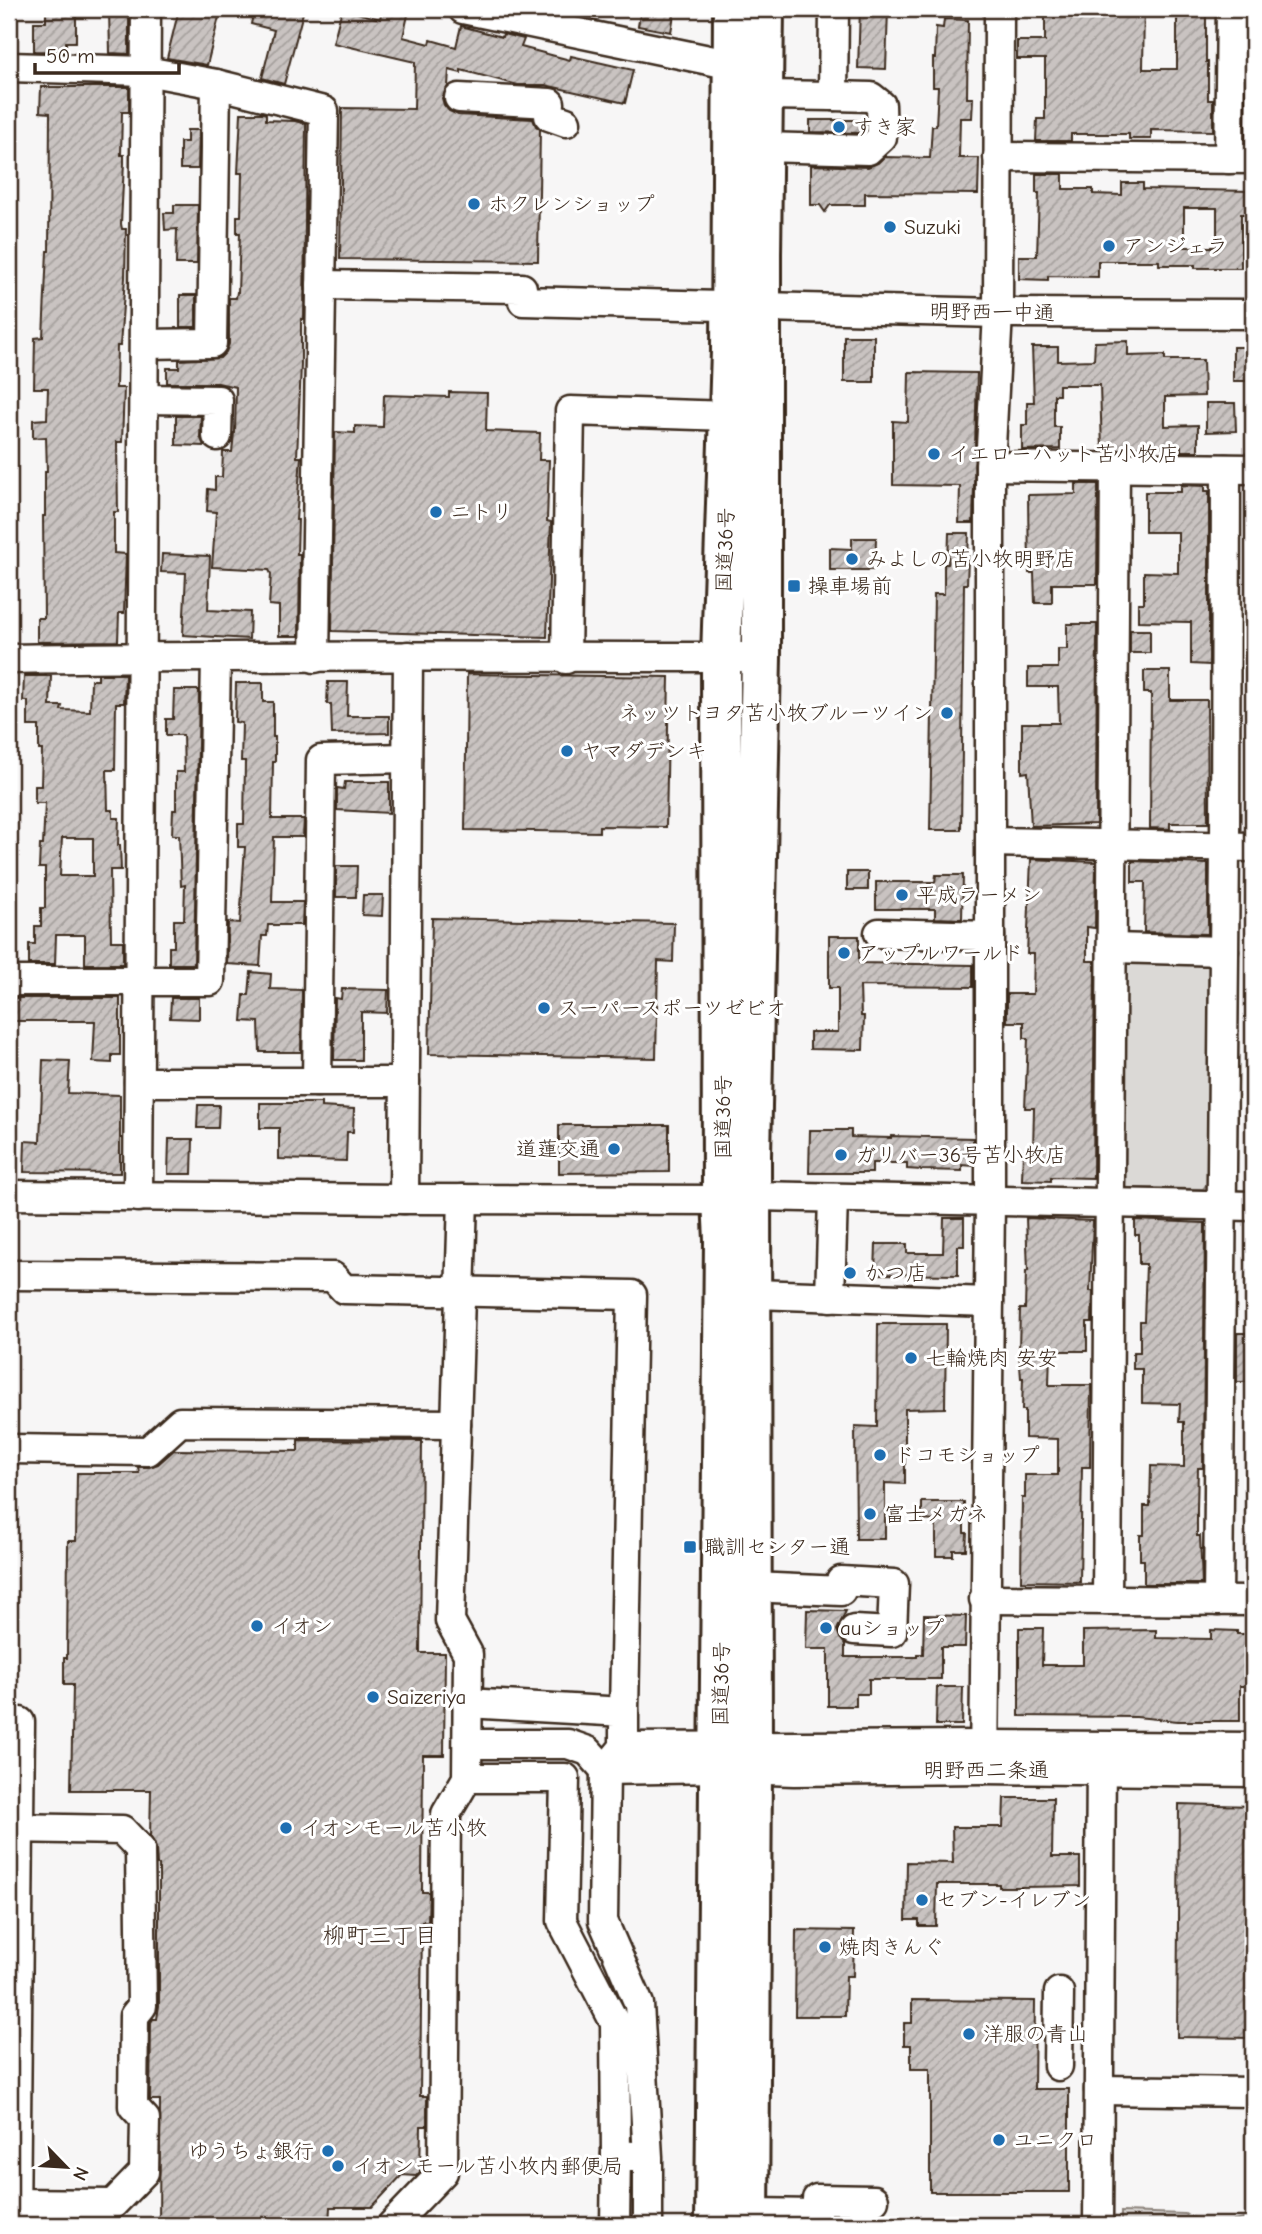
<svg xmlns="http://www.w3.org/2000/svg" width="1262" height="2234" font-family="'Comic Neue','Klee One',sans-serif">
<style>
.green{fill:#dbd9d6;stroke:#8b827a;stroke-width:2}
.building{fill:url(#building-hatch);stroke:#3b2a1e;stroke-width:2;fill-rule:evenodd}
.lines{fill:none;stroke-linecap:round;stroke-linejoin:round}
.minor-casing{stroke:#3b2a1e;stroke-width:33}
.highway-casing{stroke:#3b2a1e;stroke-width:44}
.minor{stroke:#fff;stroke-width:28}
.highway{stroke:#fff;stroke-width:38}
.poi-dot{fill:#1f6fb2;stroke:#fff;stroke-width:2.5}
.labels{text-anchor:middle;stroke-width:6;stroke-linejoin:round;paint-order:stroke}
.poi-label{font-size:21px;fill:#3b2a1e;stroke:#fff;text-anchor:start}
.street-label{font-size:21px;fill:#3b2a1e;stroke:#fff}
.neighbourhood-label{font-size:23px;fill:#3b2a1e;stroke:#fff}
</style>
<defs>
<pattern id="building-hatch" width="6" height="6" patternUnits="userSpaceOnUse" patternTransform="scale(1.75)"><rect width="6" height="6" fill="#c9c3c1"/><path d="M-1 1l2-2M0 6l6-6M5 7l2-2" fill="none" stroke="#a49f9c"/></pattern>
</defs>
<rect width="100%" height="100%" fill="#f7f6f6"/>
<filter id="ink" filterUnits="userSpaceOnUse"><feTurbulence type="fractalNoise" baseFrequency=".0143" numOctaves="2"/><feDisplacementMap in="SourceGraphic" scale="14" xChannelSelector="R" yChannelSelector="G"/><feConvolveMatrix kernelMatrix="1 2 1 2 8 2 1 2 1" color-interpolation-filters="sRGB"/></filter>
<g filter="url(#ink)">
<!-- green -->
<g class="green">
<path d="M1126 957 1216 964 1209 1181 1203 1189 1125 1188Z"/>
<path d="M1121 2212 1185 2214C1199 2223 1239 2224 1253 2215V2225H1121Z"/>
</g>
<!-- building -->
<g class="building">
<path d="M46 9H76V42H66V52L34 51V22H46Z"/>
<path d="M109 9H129V54L110 53Z"/>
<path d="M179 9H221L207 65 167 58Z"/>
<path d="M254 9H304L284 84 262 78 274 30 251 24Z"/>
<path d="M342 9 380 19 382 9 408 15 403 37 430 44 431 40 456 47 461 26 502 37 503 34 524 39 521 47 570 60 571 56 633 70 625 103 545 85H518L461 70V73L449 70 448 86 442 98 444 105 449 111 458 115 533 119 536 126 540 129 538 261 340 259 342 108 414 109 415 62 333 43Z"/>
<path d="M641 9H675L671 32 638 26Z"/>
<path d="M860 9H888L886 69 858 68Z"/>
<path d="M1088 9H1144L1143 69H1177V9H1206V62H1208V100H1213V131L1151 130V139H1129V134H1071V141H1036L1037 119H1045V59H1017V41H1045V11H1088Z"/>
<path d="M944 19 968 20 967 98H973L972 118H960L959 158H979L978 194 865 193V205H830L825 212 820 205H811V165L868 167 878 163 884 157 930 158 932 126H936L938 87H933V58H935L936 27 943 28Z"/>
<path d="M41 87H129V112H122L121 155H124V163L121 224 122 229H126L125 278 120 346H117L116 388H124L122 442H117L118 512H114V553L126 554 124 613H119L118 641 37 642V618H44L43 516H45V472H47L46 437 33 438V420L47 419 48 388H34L35 338 43 337 47 251H49L50 113 40 112Z"/>
<path d="M241 113H264L266 114V120L295 121 306 124 304 319H301V365L297 457H301L296 520H298L297 554H300L299 636H279V606L269 605 271 574 269 570 212 567 216 512 207 511 208 489 215 490V477H222L223 452H232L234 433H235L236 387 218 383H167V368H179V360L220 358 226 352 229 344V298H236L237 292H238L240 233H237V216H241L242 173H238Z"/>
<path d="M810 120H865V130L862 133 810 132Z"/>
<path d="M187 130H199L198 169H180V142H187Z"/>
<path d="M1036 174H1063V189H1093V194L1122 195V183H1143V189L1253 191V214H1241V268H1195V265H1159V261H1098V277L1048 276V280L1019 279V256H1037L1039 193H1036ZM1184 208H1217V247H1184Z"/>
<path d="M174 205H198L197 264H176L177 229 165 230 164 213H174Z"/>
<rect x="180" y="295" width="16" height="32"/>
<rect x="844" y="336" width="30" height="46"/>
<path d="M1128 341V356L1165 355V360H1203L1204 396 1165 397V426L1198 425V451H1181V446L1125 447V450H1102L1100 385H1059V395H1054V427H1060V449L1022 450V425H1027V402H1034L1032 347H1058V361L1094 360 1095 342Z"/>
<rect x="1233" y="347" width="19" height="34"/>
<path d="M909 372 977 373 973 523H959L960 486 893 485V421L908 422Z"/>
<path d="M449 392 487 393 486 431 540 433 539 460H549L547 521 551 522 547 637 332 631 335 432 355 433V426L383 427 384 395 449 397Z"/>
<path d="M1206 403H1235L1236 431 1206 432Z"/>
<path d="M176 416H201L200 436 204 446 176 445Z"/>
<path d="M1076 484H1098L1097 584H1052V603H1035L1034 573H1029L1028 495 1076 494Z"/>
<path d="M1181 485 1205 486V491H1209V665L1191 664V622L1138 621V603H1144V572L1178 573V532H1145V492H1181Z"/>
<path d="M949 533H969L967 584H964L961 830H930L934 594H944V564H948Z"/>
<path d="M852 538H876L875 570H830V548L852 549Z"/>
<path d="M162 554 210 556 208 610 250 612 249 639 183 635 186 573 161 572Z"/>
<path d="M1067 624H1097L1096 824 1031 826 1028 772 1022 773V723H1059L1058 687H1028V668H1058V649H1067Z"/>
<rect x="1130" y="630" width="20" height="23"/>
<path d="M1144 671H1170V700H1207L1208 823H1170V829L1150 828 1151 693H1144Z"/>
<path d="M98 674H125L124 703H116L115 770H107L108 810H113V818H119L118 845H120L121 870H110L111 941H123V964H85V935H56L55 964H29V944H35V926H41V908H45V868H39L40 845H43L45 803H35V786H41L42 750H39V726H28V701H23L24 676H51L50 706H62L61 710 90 711 91 680H98ZM62 838H93V876H60Z"/>
<path d="M467 674 669 677 666 827 599 826V832L465 830Z"/>
<path d="M328 682H348L347 716H389V733L332 734 331 704H327Z"/>
<path d="M236 683H263V702H273V737H275V762H273L272 819H304L303 837H274L272 902H303L302 925H268L267 936H262L260 966 227 964 228 922 240 923 245 847H238V824H244L245 761H241L242 723 235 722Z"/>
<path d="M174 690H199L194 964H169V947H174V920H184L185 885 181 886 179 835H172L173 810H176V772H184L183 735H166V719H173Z"/>
<path d="M345 782H389V813L337 810V788L344 789Z"/>
<path d="M1031 859 1096 862 1095 928 1087 927V961H1095L1093 1178 1051 1177V1181L1022 1180 1023 1150 1033 1151 1034 1108H1025L1028 1038H1024V1022H1007V994H1033L1034 954H1027Z"/>
<path d="M1132 861 1208 864V934L1144 932 1145 882H1132Z"/>
<path d="M336 866H357L356 897H336Z"/>
<rect x="847" y="872" width="21" height="18"/>
<path d="M936 875H963L962 919 935 918V909H876V882H935Z"/>
<path d="M363 895H383L382 916 362 915Z"/>
<path d="M432 918 674 923 673 962 658 961 656 1058 429 1054Z"/>
<path d="M829 936H859V963L973 965V987L860 986 861 1016H864L863 1050 810 1049V1032H838V988H829Z"/>
<path d="M251 972 271 974 270 989 302 990 301 1052H260L259 1022 242 1021 244 995H249Z"/>
<path d="M342 989 388 990 387 1013 361 1012V1060H334L335 998 341 999Z"/>
<path d="M15 998H120V1055H112V1063L93 1062 95 1021H14Z"/>
<path d="M171 998H199V1019L170 1018Z"/>
<path d="M43 1060 70 1061 68 1093 120 1095V1173L24 1172 25 1141 40 1142Z"/>
<path d="M260 1103H321V1107L354 1109 353 1132H347L346 1161 279 1159V1128H260Z"/>
<path d="M198 1105H219L218 1128H197Z"/>
<path d="M559 1125H669V1172L559 1173Z"/>
<path d="M810 1130H851V1137L891 1138V1136L973 1138V1166L962 1165V1171L922 1170 907 1169V1163H872V1173H809Z"/>
<path d="M169 1139H193L192 1174H168Z"/>
<path d="M944 1218H964V1246H958V1275L875 1274 876 1244H907V1253H943Z"/>
<path d="M1026 1218 1093 1221 1090 1291H1093L1092 1322H1087V1351H1050L1049 1385H1091L1090 1467H1082L1080 1582 1021 1581 1022 1498H1025V1475H1058V1439L1025 1438V1410H1022L1023 1378H1021L1019 1352 1020 1309H1025L1026 1271H1028Z"/>
<path d="M1135 1220 1205 1223 1203 1468H1198L1197 1509V1536H1200L1202 1584H1144V1560H1140V1535H1144V1506H1150L1151 1466 1184 1467V1422H1179L1180 1404 1142 1403V1369H1133V1352H1140V1321H1144L1146 1264H1139V1235H1135Z"/>
<path d="M878 1324H946L945 1408 905 1409V1484L885 1483V1539H856L855 1426 877 1427Z"/>
<rect x="1237" y="1333" width="16" height="49"/>
<path d="M298 1440 422 1441 420 1653H445L444 1755H423L422 1892H429L428 1921H422L420 2096H427V2126H421L420 2172 416 2176 402 2175 372 2207H330L329 2225H159L160 2100H150L151 2022 153 2019H157L159 2006V1865H157L156 1848 150 1836 151 1790H71L73 1685H64V1658H67L68 1541H76L77 1473H139L138 1467H149L158 1464 174 1450 298 1451Z"/>
<path d="M922 1502H964V1533H967L966 1550H953V1556H936V1521L922 1520Z"/>
<path d="M807 1610 846 1611 837 1630 840 1638 845 1644V1657H917V1654H923L924 1615 966 1616 965 1647H941V1679H869V1694H856V1706H828V1649H806Z"/>
<path d="M1019 1628H1043L1042 1665H1083V1631L1156 1630V1638L1211 1639V1630L1237 1631V1634H1253L1250 1686H1240V1721H1178L1136 1717 1019 1716Z"/>
<path d="M937 1687H963L962 1725H936Z"/>
<path d="M1004 1798H1053L1052 1857H1080V1886L1022 1887H999V1884H937L936 1926H919V1920H906L907 1862 953 1863 952 1827H1003Z"/>
<path d="M1179 1804 1253 1806V2038L1177 2037Z"/>
<path d="M796 1930 854 1931 853 1976H846L845 2016H795Z"/>
<path d="M912 2000 1035 2001 1034 2089H1069V2192H930V2069H911V2045H904V2023H912Z"/>
<path d="M881 2215V2225H836V2216Z"/>
</g>
<g class="lines">
<!-- minor casing -->
<g class="minor-casing">
<g id="minor">
<path d="M463 9 733 65 750 66"/>
<path d="M9 67 146 71 216 84 324 111 315 658"/>
<path d="M764 95 833 96 834 9"/>
<path d="M459 98 550 103 549 116 566 122"/>
<path d="M763 147 868 150 882 137 881 105 871 97 833 96"/>
<path d="M998 157 1253 159"/>
<path d="M1229 159 1231 9"/>
<path d="M321 285 522 288 523 301 998 313 1253 314"/>
<path d="M145 344 212 343 216 84"/>
<path d="M144 399 218 400 217 436"/>
<path d="M990 466 1253 469"/>
<path d="M9 659C253 655 497 657 741 657"/>
<path d="M566 659 570 411 730 416"/>
<path d="M990 842 1253 847"/>
<path d="M879 933 990 936"/>
<path d="M1112 948 1224 951"/>
<path d="M9 981H210L216 658"/>
<path d="M139 1082H405"/>
<path d="M317 1082 321 760 407 758"/>
<path d="M9 1195 404 1199 722 1200 753 1196 1253 1206"/>
<path d="M138 1197 146 9"/>
<path d="M404 1199 408 656"/>
<path d="M9 1275 333 1277 344 1289 632 1295 624 1712"/>
<path d="M751 1294 989 1302"/>
<path d="M830 1297 833 1198"/>
<path d="M9 1449 148 1451 180 1422 456 1424"/>
<path d="M751 1587 841 1591V1581L894 1584 892 1632 854 1630"/>
<path d="M984 1599 1253 1601"/>
<path d="M1107 1600 1115 468"/>
<path d="M1218 1601 1225 847 1226 469"/>
<path d="M467 1703 624 1712V1747L605 1770 603 1921 639 2004 648 2157V2225"/>
<path d="M468 1744H568L588 1751 605 1770 718 1768 794 1771 984 1769 1253 1772"/>
<path d="M624 1747 984 1745 1253 1747"/>
<path d="M984 1769 990 1201V466L998 313 999 9"/>
<path d="M467 1778H565L562 1921 615 2023 616 2155"/>
<path d="M9 1828 122 1830 140 1849 142 2006 134 2016 133 2106 145 2119 144 2172 113 2204 9 2203"/>
<path d="M1058 2066 1059 1992"/>
<path d="M1099 2090 1253 2092"/>
<path d="M749 2213 817 2214V2199L874 2200"/>
<path d="M15 2225 20 1722"/>
<path d="M392 2225 443 2172 446 1814 467 1778 468 1654 450 1621 463 1199"/>
<path d="M615 2225 616 2155 633 2156"/>
<path d="M1098 2225 1101 1751"/>
</g>
</g>
<!-- highway casing -->
<g class="highway-casing">
<g id="highway">
<path d="M715 2225 724 1240 722 1200 721 657 731 351 733 9"/>
<path d="M749 2225 752 1770 751 1156 761 657V254L764 9"/>
</g>
</g>
<!-- minor -->
<use href="#minor" class="minor"/>
<!-- highway -->
<use href="#highway" class="highway"/>
</g>
</g>
<!-- markers -->
<g class="poi-dot">
<circle cx="839" cy="127" r="7"/>
<circle cx="474" cy="204" r="7"/>
<circle cx="890" cy="227" r="7"/>
<circle cx="1109" cy="246" r="7"/>
<circle cx="934" cy="454" r="7"/>
<circle cx="436" cy="512" r="7"/>
<circle cx="852" cy="559" r="7"/>
<rect x="787" y="579" width="14" height="14" rx="3.5"/>
<circle cx="947" cy="713" r="7"/>
<circle cx="567" cy="751" r="7"/>
<circle cx="902" cy="895" r="7"/>
<circle cx="844" cy="953" r="7"/>
<circle cx="544" cy="1008" r="7"/>
<circle cx="614" cy="1149" r="7"/>
<circle cx="841" cy="1155" r="7"/>
<circle cx="850" cy="1273" r="7"/>
<circle cx="911" cy="1358" r="7"/>
<circle cx="880" cy="1455" r="7"/>
<circle cx="870" cy="1514" r="7"/>
<rect x="683" y="1540" width="14" height="14" rx="3.5"/>
<circle cx="257" cy="1626" r="7"/>
<circle cx="826" cy="1628" r="7"/>
<circle cx="373" cy="1697" r="7"/>
<circle cx="286" cy="1828" r="7"/>
<circle cx="922" cy="1900" r="7"/>
<circle cx="825" cy="1947" r="7"/>
<circle cx="969" cy="2034" r="7"/>
<circle cx="999" cy="2140" r="7"/>
<circle cx="328" cy="2151" r="7"/>
<circle cx="338" cy="2166" r="7"/>
</g>
<g class="labels">
<!-- poi labels -->
<g class="poi-label">
<text x="853" y="134">すき家</text>
<text x="488" y="211">ホクレンショップ</text>
<text x="904" y="234">Suzuki</text>
<text x="1123" y="253">アンジェラ</text>
<text x="948" y="461">イエローハット苫小牧店</text>
<text x="450" y="519">ニトリ</text>
<text x="866" y="566">みよしの苫小牧明野店</text>
<text x="808" y="593">操車場前</text>
<text x="933" y="720" text-anchor="end">ネッツトヨタ苫小牧ブルーツイン</text>
<text x="581" y="758">ヤマダデンキ</text>
<text x="916" y="902">平成ラーメン</text>
<text x="858" y="960">アップルワールド</text>
<text x="558" y="1015">スーパースポーツゼビオ</text>
<text x="600" y="1156" text-anchor="end">道蓮交通</text>
<text x="855" y="1162">ガリバー36号苫小牧店</text>
<text x="864" y="1280">かつ店</text>
<text x="925" y="1365">七輪焼肉 安安</text>
<text x="894" y="1462">ドコモショップ</text>
<text x="884" y="1521">富士メガネ</text>
<text x="704" y="1554">職訓センター通</text>
<text x="271" y="1633">イオン</text>
<text x="840" y="1635">auショップ</text>
<text x="387" y="1704">Saizeriya</text>
<text x="300" y="1835">イオンモール苫小牧</text>
<text x="936" y="1907">セブン-イレブン</text>
<text x="839" y="1954">焼肉きんぐ</text>
<text x="983" y="2041">洋服の青山</text>
<text x="1013" y="2147">ユニクロ</text>
<text x="314" y="2158" text-anchor="end">ゆうちょ銀行</text>
<text x="352" y="2173">イオンモール苫小牧内郵便局</text>
</g>
<!-- street labels -->
<g class="street-label">
<text transform="translate(992 312) rotate(1)" y="7">明野西一中通</text>
<text transform="translate(725 550) rotate(-88)" y="7">国道36号</text>
<text transform="translate(723 1117) rotate(-90)" y="7">国道36号</text>
<text transform="translate(721 1684) rotate(-89)" y="7">国道36号</text>
<text x="986" y="1777">明野西二条通</text>
</g>
<!-- neighbourhood labels -->
<g class="neighbourhood-label">
<text x="380" y="1943">柳町三丁目</text>
</g>
</g>
<!-- margin -->
<rect width="1262" height="2234" fill="none" stroke="#fff" stroke-width="35"/>
<rect x="18" y="18" width="1227" height="2199" fill="none" stroke="#3b2a1e" stroke-width="2.5" filter="url(#ink)"/>
<!-- north arrow -->
<g transform="translate(66 2167) rotate(115)" stroke="#ffffff" stroke-width="5" paint-order="stroke">
<path d="M0-5L12 26L0 18L-12 26Z" fill="#3b2a1e"/>
<text y="-10" font-size="19" font-weight="bold" text-anchor="middle" fill="#3b2a1e">N</text>
</g>
<!-- scale -->
<path d="M35 63v10h144v-10" fill="none" stroke="#3b2a1e" stroke-width="3.5"/>
<text x="46" y="63" font-size="21" fill="#3b2a1e" stroke="#ffffff" stroke-width="5" paint-order="stroke">50 m</text>
</svg>
